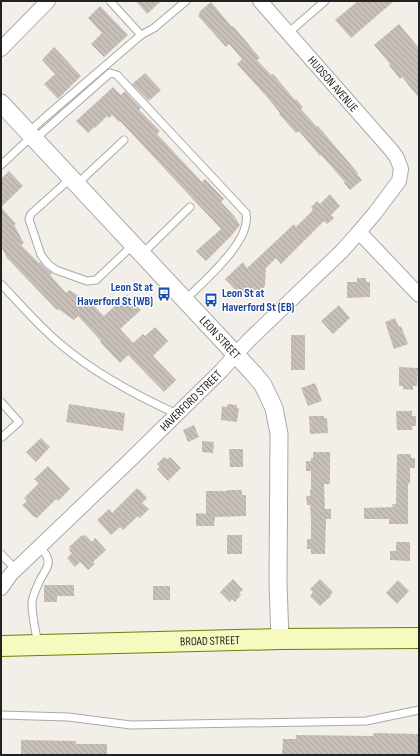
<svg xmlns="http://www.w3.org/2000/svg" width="420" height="756" font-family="'Sofia Sans Condensed',sans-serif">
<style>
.building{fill:url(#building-back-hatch)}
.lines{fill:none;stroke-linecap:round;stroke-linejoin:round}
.service-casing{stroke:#a9a9a9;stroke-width:9}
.minor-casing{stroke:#a9a9a9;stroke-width:16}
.tertiary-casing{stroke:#a9a9a9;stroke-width:19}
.secondary-casing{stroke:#707d05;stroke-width:22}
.service{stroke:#fff;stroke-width:7}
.minor{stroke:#fff;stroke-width:14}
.tertiary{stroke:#fff;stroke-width:17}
.secondary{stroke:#f7fabf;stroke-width:20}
.labels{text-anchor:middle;stroke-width:3;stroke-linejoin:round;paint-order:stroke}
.street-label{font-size:12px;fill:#222;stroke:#fff}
.transit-label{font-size:12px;font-weight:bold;fill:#164399;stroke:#fff;text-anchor:end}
</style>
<defs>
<pattern id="building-back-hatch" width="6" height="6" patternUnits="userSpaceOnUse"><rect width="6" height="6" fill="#c7bfb8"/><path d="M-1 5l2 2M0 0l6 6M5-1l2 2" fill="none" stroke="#aba49e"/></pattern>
</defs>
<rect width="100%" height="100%" fill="#f2efe9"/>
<!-- building -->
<g class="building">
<path d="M136 1H161L147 14Z"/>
<path d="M358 1H394L351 38 335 20Z"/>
<path d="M211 2 232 27 233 26 240 34 260 58 257 60 271 75 273 74 295 100 296 99 303 107 301 109 317 127 318 126 358 173 357 174 362 180 350 190 344 183 345 182 321 155 320 156 299 131 296 133 279 114 280 113 266 96 237 64 242 59 229 44 226 47 198 16 200 13 199 12Z"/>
<path d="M100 6 128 35 104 57 91 44 102 33 88 18Z"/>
<path d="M399 24 419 48V98L402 77 400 79 389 65 390 64 374 45Z"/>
<path d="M54 47 81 76 58 99 44 84 55 74 42 60Z"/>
<path d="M145 73 161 90 149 101 132 84Z"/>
<path d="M113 87 121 95 125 91 141 108 139 110 160 131 157 134 202 182 205 179 224 199 221 202 234 216 240 225 231 236 206 261 196 251 221 229 120 121 119 122 112 115 109 118 107 116 95 128 94 127 88 133 76 121Z"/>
<path d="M9 171 23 186 1 207V179Z"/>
<path d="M330 194 340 206 331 215 334 218 327 224 324 221 281 264 276 258 266 268 265 286 252 299 245 292 242 294 241 293 240 294 225 279 243 262 247 268 259 257 294 224 296 227 313 210 311 207 317 201 320 204Z"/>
<path d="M1 207 16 224 14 225 24 243 21 245 39 263 40 262 45 268 52 273 50 275 66 293 69 290 91 303 104 316 127 295 141 310 120 329 133 343 143 334 145 336 155 327 168 341 153 356 176 380 164 392 128 355 120 363 100 342 101 341 78 316 74 320 58 309 57 310 7 258 1 246Z"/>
<path d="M357 278H366V282H370V297L347 298V282H357Z"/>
<path d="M339 305 350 318 333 334 321 321Z"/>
<path d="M395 318 399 327 401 326 408 344 394 349 385 322Z"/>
<rect x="291" y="335" width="14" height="35"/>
<path d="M399 367 418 368 417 386H413V390L403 389V386H399Z"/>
<path d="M315 383 322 401 308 406 301 388Z"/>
<path d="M69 404 125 413 123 431 66 422Z"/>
<path d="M228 404 237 405V408H239L237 422 221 420 222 406 227 407Z"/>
<path d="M396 411H412V416H416V426H412V430H397Z"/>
<path d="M309 416H324V418H327L328 433 310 434Z"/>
<path d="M194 425 199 437 188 442 183 430Z"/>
<path d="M41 438 50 447 36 462 26 452Z"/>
<path d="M202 441 214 442 213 453 202 452Z"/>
<path d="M229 449H243V467H230Z"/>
<path d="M313 452H330V484H324L325 509H331V519H326L325 554H311V549H307V539H311V519L310 505H307L306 496H310V490H311V471H306V461H311V458H313Z"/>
<path d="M397 454H411V458H415V468H410V484L408 483V524H389V519H364V508L393 507 392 504H396Z"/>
<path d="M164 457 167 459 170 457 181 468 168 481 157 469 160 466 157 464Z"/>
<path d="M48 466 70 489 58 501 56 499 37 518 35 517H34L22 505 27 501 24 498 39 483 34 479Z"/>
<path d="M137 488 138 490 139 489 147 498 142 503 149 509 140 518 138 516 123 530 120 527 111 535 97 520 109 509 112 513Z"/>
<path d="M227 490H242V495H246V516L215 517 214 526H196V513L206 514V491H227Z"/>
<path d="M82 535 84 536 85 535 92 542 95 538 106 550 93 562 95 564 88 570 80 562 75 567 67 558 72 553 69 550 70 549 69 547Z"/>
<rect x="227" y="535" width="15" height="19"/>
<path d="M396 542H410V561L390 560V551H396Z"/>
<path d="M233 579 243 590 239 593 241 595 235 602 232 599 230 602 220 592Z"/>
<path d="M320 579 333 592 330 595 331 596 320 606 310 596 313 592 310 589Z"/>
<path d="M398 580 409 591 397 604 386 593Z"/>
<path d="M44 585H74V596H57V602H44Z"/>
<rect x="153" y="586" width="17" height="14"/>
<path d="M374 733 419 734V755H282L283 739H296V735L373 736Z"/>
<path d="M21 740 76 741V744H107V755H21Z"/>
</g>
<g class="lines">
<!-- service casing -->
<g class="service-casing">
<g id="service">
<path d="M110 1 141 35"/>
<path d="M288 33 325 1"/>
<path d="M29 132 42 120 141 35 154 28 186 1"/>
<path d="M35 139 110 73 117 75 246 213C246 216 247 219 246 222 244 247 202 283 185 300"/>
<path d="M1 165 31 137"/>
<path d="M71 178 31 214 29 219 41 255 48 264 56 270 87 281 96 280 133 245"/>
<path d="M77 184 124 140"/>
<path d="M142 254 190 207"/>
<path d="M1 284C20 304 38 325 59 343 94 373 135 395 177 414"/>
<path d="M1 402 19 422 1 438"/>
<path d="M1 554 16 570"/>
<path d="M38 645C36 632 32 617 32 604 32 596 37 587 40 580 44 572 51 565 47 557 46 553 42 550 39 547"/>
<path d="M1 715 68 717 131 725 366 721 419 710"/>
</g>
</g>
<!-- minor casing -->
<g class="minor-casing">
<g id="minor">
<path d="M1 49 48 1"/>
<path d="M359 232 419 295"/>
<path id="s1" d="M1 588 11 574 126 464 221 371 248 341 341 252 359 232 375 213 399 181 401 169 397 158 392 151 260 1"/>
</g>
</g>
<!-- tertiary casing -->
<g class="tertiary-casing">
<g id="tertiary">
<path id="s2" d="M1 103 253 373 263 385 274 408 279 434 278 583 280 639"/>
</g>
</g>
<!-- secondary casing -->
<g class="secondary-casing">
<g id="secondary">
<path id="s3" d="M1 646 280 639 419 638"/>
</g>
</g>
<!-- service -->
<use href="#service" class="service"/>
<!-- minor -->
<use href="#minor" class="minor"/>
<!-- tertiary -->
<use href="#tertiary" class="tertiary"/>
<!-- secondary -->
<use href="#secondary" class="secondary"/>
</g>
<!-- icons -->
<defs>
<g id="bus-bare" transform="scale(1.08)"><path d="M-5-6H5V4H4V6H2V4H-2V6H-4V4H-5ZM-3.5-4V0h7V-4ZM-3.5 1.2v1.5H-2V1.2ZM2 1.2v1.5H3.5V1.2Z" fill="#1a4fb4" stroke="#fff" stroke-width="2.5" paint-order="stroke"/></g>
</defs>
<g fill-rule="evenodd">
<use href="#bus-bare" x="164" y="294"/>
<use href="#bus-bare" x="211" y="300"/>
</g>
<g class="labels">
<!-- street labels -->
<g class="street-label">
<text transform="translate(333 84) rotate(49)" y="4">HUDSON AVENUE</text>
<text dy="4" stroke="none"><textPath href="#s2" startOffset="321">LEON STREET</textPath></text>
<text dy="4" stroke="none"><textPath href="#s1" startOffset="267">HAVERFORD STREET</textPath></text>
<text dy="4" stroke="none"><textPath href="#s3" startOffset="209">BROAD STREET</textPath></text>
</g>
<!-- transit labels -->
<g class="transit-label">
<text x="153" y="291">Leon St at<tspan x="153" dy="14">Haverford St (WB)</tspan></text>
<text x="222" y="297" text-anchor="start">Leon St at<tspan x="222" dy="14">Haverford St (EB)</tspan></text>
</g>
</g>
<!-- border -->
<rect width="420" height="756" fill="none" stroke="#222222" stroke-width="4"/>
</svg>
